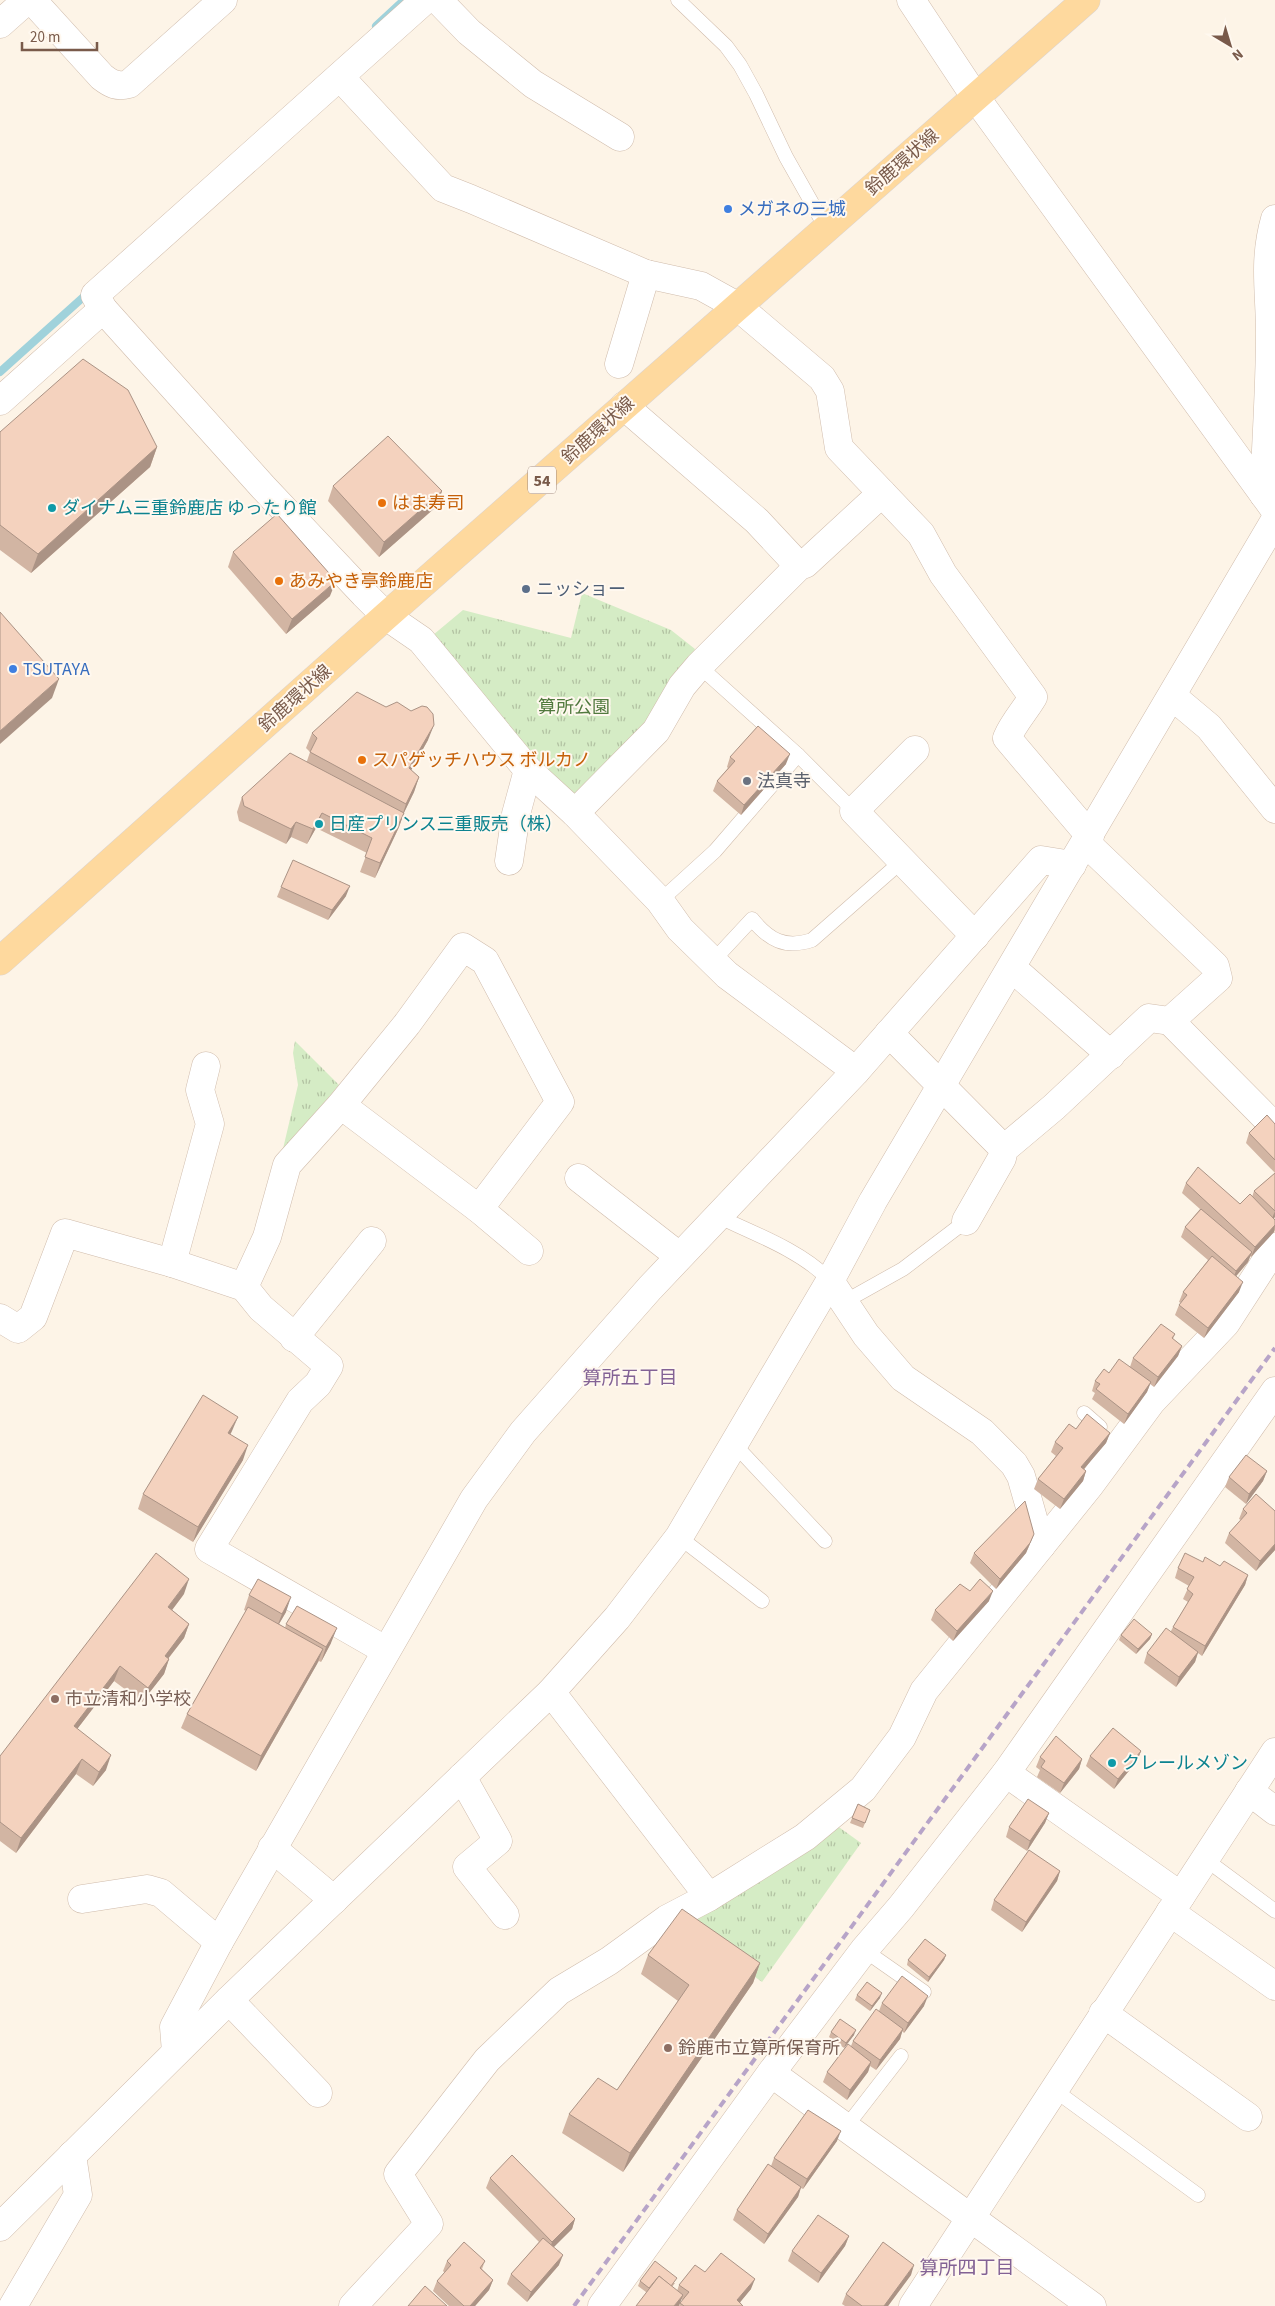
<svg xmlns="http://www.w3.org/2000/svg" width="1275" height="2306" font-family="'Source Sans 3','Noto Sans JP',sans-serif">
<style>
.grass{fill:url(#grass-tufts)}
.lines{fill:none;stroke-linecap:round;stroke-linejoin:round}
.stream{stroke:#a0d2db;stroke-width:8}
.service-casing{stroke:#d0bcac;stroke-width:15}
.minor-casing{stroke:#d0bcac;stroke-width:29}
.tertiary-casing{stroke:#d0bcac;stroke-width:29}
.primary-casing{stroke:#dcd4d0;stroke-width:29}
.service{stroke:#fff;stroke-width:14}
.minor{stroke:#fff;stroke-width:28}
.tertiary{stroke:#fff;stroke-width:28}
.primary{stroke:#fed99e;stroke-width:28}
.rail{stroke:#b7a4c8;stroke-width:4;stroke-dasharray:8 5;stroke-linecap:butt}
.wall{fill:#d2b5a3}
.shaded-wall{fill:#ab9385}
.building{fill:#f4d2be;stroke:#ab9385}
.shop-dot{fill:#3f7fe0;stroke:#fff8ef;stroke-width:2}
.food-dot{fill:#e8710a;stroke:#fff8ef;stroke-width:2}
.culture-dot{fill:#0f9aa8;stroke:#fff8ef;stroke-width:2}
.service-dot{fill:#5c6f8a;stroke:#fff8ef;stroke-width:2}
.worship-dot{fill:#6b7280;stroke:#fff8ef;stroke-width:2}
.education-dot{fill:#8d6e63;stroke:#fff8ef;stroke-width:2}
.labels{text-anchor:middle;stroke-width:4;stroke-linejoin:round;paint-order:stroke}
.shield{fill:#fff8ef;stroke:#a1897c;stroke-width:1}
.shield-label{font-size:16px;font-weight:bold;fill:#795a4a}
.street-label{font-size:18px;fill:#795a4a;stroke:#fff8ef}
.shop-label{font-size:18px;fill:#366cbe;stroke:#fff8ef;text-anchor:start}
.food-label{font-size:18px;fill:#c56008;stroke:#fff8ef;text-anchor:start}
.culture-label{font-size:18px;fill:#0d838f;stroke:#fff8ef;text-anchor:start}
.service-label{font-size:18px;fill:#4e5e75;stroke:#fff8ef;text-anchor:start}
.park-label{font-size:18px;fill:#51793e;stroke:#fff8ef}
.worship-label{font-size:18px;fill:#5b616d;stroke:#fff8ef;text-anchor:start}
.education-label{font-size:18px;fill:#785e54;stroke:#fff8ef;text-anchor:start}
.neighbourhood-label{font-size:19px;fill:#836295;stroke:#fff8ef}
</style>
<defs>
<pattern id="grass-tufts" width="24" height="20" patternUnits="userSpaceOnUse" patternTransform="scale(1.25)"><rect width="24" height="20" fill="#d5ecc5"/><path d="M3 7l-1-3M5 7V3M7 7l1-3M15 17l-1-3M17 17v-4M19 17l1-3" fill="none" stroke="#b2c2a2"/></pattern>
</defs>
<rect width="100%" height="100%" fill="#fdf4e7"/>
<!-- grass -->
<g class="grass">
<path d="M582 593 671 630 695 649 686 669 651 729 568 802 433 635 463 610 571 638Z"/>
<path d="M295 1041 339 1085 282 1153 298 1085 293 1053Z"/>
<path d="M836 1825 861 1843 762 1982 680 1923Z"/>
</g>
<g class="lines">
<!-- stream -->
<g class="stream">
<path d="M376 26 404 0"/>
<path d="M0 372 89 292"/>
</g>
<!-- service casing -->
<g class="service-casing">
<g id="service">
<path d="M678 0 726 46 740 65 756 94 786 157 826 228"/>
<path d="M699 666 798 755 854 811"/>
<path d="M660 901 715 851 798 755"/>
<path d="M712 962 752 919C769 940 785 949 812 940L902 861"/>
<path d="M717 1216C753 1233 804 1252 830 1281"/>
<path d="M844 1302 903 1269 966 1221"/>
<path d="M1084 1413 1100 1427"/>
<path d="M734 1444 825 1541"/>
<path d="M679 1537 762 1601"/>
<path d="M1205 1859 1275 1911"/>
<path d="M864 1950 924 1992"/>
<path d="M1053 2089 1198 2195"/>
<path d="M846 2127 901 2056"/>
</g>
</g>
<!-- minor casing -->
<g class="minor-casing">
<g id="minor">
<path d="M32 0 102 77C111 84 117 87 129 84L223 0"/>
<path d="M425 0 95 295 103 309 263 487 364 594 386 616 421 640 528 770 575 813 660 901 680 929 727 975 856 1071"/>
<path d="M438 0 469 32 533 84 620 137"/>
<path d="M0 24 27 0"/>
<path d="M340 77 443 188 471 199 646 274 701 286 737 306 822 378 830 391 839 448 921 534 943 574 1033 697C1024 712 1014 722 1007 738L1090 836"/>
<path d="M619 364 646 274"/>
<path d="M0 401 103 309"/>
<path d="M624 406 757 521 799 566"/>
<path d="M1264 495C1266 441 1270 387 1270 333 1270 292 1263 261 1275 219"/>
<path d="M1172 696 1209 727 1275 809"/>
<path d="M915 750 854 811 975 936"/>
<path d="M575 813 656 731 682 686 699 666 799 566 805 564 882 493"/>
<path d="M1086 843 1215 966 1218 978 1170 1021 1275 1127"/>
<path d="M509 861 516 814 528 770"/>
<path d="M1012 968 1111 1055"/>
<path d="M889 1033 1004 1149"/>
<path d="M579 1178 679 1256"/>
<path d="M479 1209 529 1251"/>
<path d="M966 1221 1002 1158 1004 1149 1054 1107 1149 1018 1170 1021"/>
<path d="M172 1263 210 1124 200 1090 206 1066"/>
<path d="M830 1281 866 1335 903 1378 982 1432 1014 1464 1021 1476 1041 1546"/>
<path d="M244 1287 267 1237 287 1165 341 1105 407 1024 463 947 485 961 560 1102 479 1209 341 1105"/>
<path d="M0 1318 18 1329 33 1317 65 1233 172 1263 244 1287 261 1308 329 1366 318 1384 300 1401 209 1549 385 1650"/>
<path d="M294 1338 372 1241"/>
<path d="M551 1692 709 1897"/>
<path d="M1006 1773 1181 1896"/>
<path d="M462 1777 498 1841 467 1867 505 1915"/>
<path d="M1249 1791 1275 1811"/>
<path d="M272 1848 334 1900"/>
<path d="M82 1899 147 1889 161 1893 219 1942"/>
<path d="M1170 1912 1275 1986"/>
<path d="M229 2000 318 2093"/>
<path d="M1103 2013 1248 2117"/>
<path d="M176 2052 174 2027 219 1942 474 1499 523 1432 650 1288 856 1071 1041 860 1072 865"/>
<path d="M771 2073 1092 2306"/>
<path d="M13 2306 78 2195 72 2155"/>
<path d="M353 2306 429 2224 398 2174 487 2060 559 1991 609 1961 667 1919 709 1897 805 1837 863 1789 902 1737 924 1691 1090 1485 1152 1401 1226 1323 1275 1247"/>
<path d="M602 2306 771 2073 864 1950 901 1907 1006 1773 1275 1391"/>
</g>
</g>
<!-- tertiary casing -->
<g class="tertiary-casing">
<g id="tertiary">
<path d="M911 0 976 98 1275 510"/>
<path d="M0 2227 229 2000 551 1692 617 1618 679 1537 830 1281 873 1201 1275 520"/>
<path d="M913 2306 1275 1752"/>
</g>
</g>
<!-- primary casing -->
<g class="primary-casing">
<path id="primary" d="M0 961 386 616 1086 0"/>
</g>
<!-- service -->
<use href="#service" class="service"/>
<!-- minor -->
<use href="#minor" class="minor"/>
<!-- tertiary -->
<use href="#tertiary" class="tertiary"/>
<!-- primary -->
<use href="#primary" class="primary"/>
<!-- rail -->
<path class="rail" d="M574 2306 1275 1348"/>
</g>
<!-- wall -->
<g class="wall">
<path d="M0 432 157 447 150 467 31 573 0 550Z"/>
<path d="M333 486 442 491 437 506 379 557 328 501Z"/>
<path d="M233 552 330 596 286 634 228 567Z"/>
<path d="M312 733 428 740 411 770 419 777 414 792 404 812 399 827 375 878 360 872 367 853 316 828 307 844 291 837 286 844 239 821 237 812 242 797 307 761 310 752 306 748Z"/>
<path d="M730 757 786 764 741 815 713 791 717 781 728 768 727 767Z"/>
<path d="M281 887 346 896 328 920 277 897Z"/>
<path d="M1275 1124V1217L1274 1218 1275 1220V1230L1274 1232 1251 1257 1250 1256 1248 1262 1236 1276 1239 1292 1204 1338 1175 1315 1179 1305 1181 1303 1179 1302 1183 1292 1208 1260 1181 1237 1185 1227 1200 1209 1182 1193 1186 1183 1240 1204 1252 1197 1254 1191 1275 1173 1246 1143 1249 1133Z"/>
<path d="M1175 1334 1173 1339 1182 1346 1178 1356 1154 1387 1150 1384 1147 1392 1124 1424 1092 1399 1095 1393 1092 1391 1095 1381 1109 1373 1130 1367 1133 1358Z"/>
<path d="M1076 1429 1110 1433 1106 1443 1084 1469 1086 1471 1083 1481 1060 1509 1034 1489 1038 1479 1056 1456 1051 1452 1055 1442Z"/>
<path d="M232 1431 230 1435 243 1460 193 1542 138 1509 143 1494Z"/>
<path d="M1267 1471 1263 1481 1246 1504 1225 1487 1229 1477Z"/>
<path d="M1243 1509 1275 1511V1550L1256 1571 1225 1543 1229 1533 1241 1520 1239 1519Z"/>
<path d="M1030 1544 1026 1553 996 1589 970 1563 974 1553Z"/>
<path d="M1203 1562 1248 1575 1245 1585 1202 1656 1198 1653 1195 1662 1176 1687 1144 1663 1147 1653 1171 1631 1173 1627 1188 1602 1183 1599 1189 1586 1175 1578 1178 1568Z"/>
<path d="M970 1591 989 1601 953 1641 931 1620 935 1610Z"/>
<path d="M184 1594 172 1610 189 1624 184 1638 168 1659H169L164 1674 142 1702 114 1681 77 1729 106 1770 93 1786 76 1774 16 1853 0 1841V1756Z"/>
<path d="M249 1595 286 1612 279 1624 285 1628 286 1624 331 1643 321 1662 319 1661 317 1664 256 1771 181 1728 187 1714 246 1611 244 1610Z"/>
<path d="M1152 1634 1150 1639 1136 1654 1119 1640 1121 1635Z"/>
<path d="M1141 1751 1137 1761 1114 1789 1086 1766 1090 1756Z"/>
<path d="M1040 1757 1082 1759 1079 1769 1060 1793 1037 1777 1040 1770 1036 1767Z"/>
<path d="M858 1804 870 1810 863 1828 850 1823Z"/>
<path d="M1049 1813 1045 1823 1027 1851 1006 1837 1009 1827Z"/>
<path d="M1060 1871 1057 1881 1022 1932 991 1910 994 1900Z"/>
<path d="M648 1955 760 1963 753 1983 623 2172 562 2133 569 2114 617 2090 678 2001 641 1974Z"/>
<path d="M946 1955 944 1960 928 1982 907 1965 908 1960Z"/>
<path d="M857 1995 880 1998 870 2011 855 2000Z"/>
<path d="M882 2003 924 2006 904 2033 902 2031 900 2039 876 2070 870 2066 868 2072 847 2100 823 2082 827 2072 851 2046 853 2041 879 2011Z"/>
<path d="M831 2032 854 2035 844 2048 829 2037Z"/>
<path d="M837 2141 803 2189 801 2188 798 2197 764 2244 733 2220 737 2210 771 2166 774 2158Z"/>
<path d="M490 2178 575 2219 572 2229 553 2247 559 2265 527 2302 507 2284 511 2274 539 2242 486 2188Z"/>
<path d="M849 2236 845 2246 818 2283 788 2261 792 2251Z"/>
<path d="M447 2261H485L482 2269 493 2280 489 2290 475 2306H449L433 2291 437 2281 445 2273 443 2271Z"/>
<path d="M705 2272 751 2289 740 2302 743 2306H679L683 2300 681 2299 646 2292 638 2286 640 2281 675 2283 672 2287 677 2291 679 2285Z"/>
<path d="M911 2275 888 2306H845L842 2304 846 2294Z"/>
</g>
<!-- shaded-wall -->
<g class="shaded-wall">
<path d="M157 447 150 467 31 573 38 554Z"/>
<path d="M442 491 437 506 379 557 384 542Z"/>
<path d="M336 581 330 596 286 634 292 619Z"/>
<path d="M59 679 52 698 0 744V731Z"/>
<path d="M434 725 428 740 404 783 409 768Z"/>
<path d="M790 754 786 764 741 815 744 805Z"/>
<path d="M419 777 414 792 401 819 406 804Z"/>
<path d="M322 813 316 828 307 844 313 829Z"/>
<path d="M404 813 399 827 375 878 380 863Z"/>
<path d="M296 822 291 837 286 844 291 829Z"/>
<path d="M350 886 346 896 328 920 332 910Z"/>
<path d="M1275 1211V1217L1271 1221Z"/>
<path d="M1275 1225 1274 1232 1251 1257 1255 1247Z"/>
<path d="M1252 1252 1248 1262 1232 1281 1236 1271Z"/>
<path d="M1243 1282 1239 1292 1204 1338 1208 1328Z"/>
<path d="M1182 1346 1178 1356 1154 1387 1158 1377Z"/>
<path d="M1151 1382 1147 1392 1124 1424 1128 1414Z"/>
<path d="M238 1417 232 1431 222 1448 228 1433Z"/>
<path d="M1110 1433 1106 1443 1077 1477 1081 1467Z"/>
<path d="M248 1445 243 1460 193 1542 198 1527Z"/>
<path d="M1086 1471 1083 1481 1060 1509 1064 1499Z"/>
<path d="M1267 1471 1263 1481 1246 1504 1249 1494Z"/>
<path d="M1034 1534 1026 1553 996 1589 1000 1579Z"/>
<path d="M1275 1544V1550L1256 1571 1260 1561Z"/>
<path d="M1248 1575 1245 1585 1202 1656 1205 1646Z"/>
<path d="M189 1579 184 1594 163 1622 168 1607Z"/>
<path d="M993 1591 989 1601 953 1641 957 1631Z"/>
<path d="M291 1597 286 1612 276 1629 282 1614Z"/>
<path d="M189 1624 184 1638 159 1670 165 1656Z"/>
<path d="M337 1628 331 1643 321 1662 326 1647Z"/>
<path d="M1152 1634 1150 1639 1136 1654 1138 1649Z"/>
<path d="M323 1649 317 1664 256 1771 261 1756Z"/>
<path d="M1198 1652 1195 1662 1176 1687 1179 1677Z"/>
<path d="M169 1659 164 1674 142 1702 148 1688Z"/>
<path d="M120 1666 114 1681 68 1741 74 1726Z"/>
<path d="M1141 1751 1137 1761 1114 1789 1118 1779Z"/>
<path d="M111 1755 106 1770 93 1786 99 1772Z"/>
<path d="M82 1759 76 1774 16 1853 21 1838Z"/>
<path d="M1082 1759 1079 1769 1060 1793 1064 1783Z"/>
<path d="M1049 1813 1045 1823 1027 1851 1030 1841Z"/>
<path d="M1060 1871 1057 1881 1022 1932 1026 1922Z"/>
<path d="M946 1955 944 1960 928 1982 929 1977Z"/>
<path d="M760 1963 753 1983 623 2172 630 2153Z"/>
<path d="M882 1993 880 1998 870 2011 872 2006Z"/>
<path d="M928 1996 924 2006 904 2033 908 2023Z"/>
<path d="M903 2029 900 2039 876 2070 880 2060Z"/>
<path d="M856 2030 854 2035 844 2048 846 2043Z"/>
<path d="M871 2062 868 2072 847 2100 850 2090Z"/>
<path d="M841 2131 837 2141 803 2189 807 2179Z"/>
<path d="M801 2187 798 2197 764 2244 768 2234Z"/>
<path d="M575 2219 572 2229 549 2252 552 2242Z"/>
<path d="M849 2236 845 2246 818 2283 821 2273Z"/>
<path d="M563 2255 559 2265 527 2302 531 2292Z"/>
<path d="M914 2265 911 2275 888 2306H884Z"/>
<path d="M755 2279 751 2289 737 2306V2300Z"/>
<path d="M493 2280 489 2290 475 2306H470Z"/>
<path d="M683 2295 679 2306H674Z"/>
</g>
<!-- building -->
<g class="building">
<path d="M83 359 128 390 157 447 38 554 0 525V432Z"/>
<path d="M388 436 442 491 384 542 333 486Z"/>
<path d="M277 514 336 581 292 619 233 552Z"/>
<path d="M0 612 59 679 0 731Z"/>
<path d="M357 692 386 707 397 702 411 711 422 706 427 707 433 714 434 725 409 768 419 777 406 804 310 752 317 738 312 733Z"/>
<path d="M758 726 790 754 744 805 717 781 735 761 730 757Z"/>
<path d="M290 753 404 813 380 863 365 857 372 838 322 813 313 829 296 822 291 829 244 806 242 797Z"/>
<path d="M293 860 350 886 332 910 281 887Z"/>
<path d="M1267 1115 1275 1124V1160L1249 1133Z"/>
<path d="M1198 1167 1240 1204 1250 1194 1275 1220V1225L1255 1247 1186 1183Z"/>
<path d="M1275 1173V1211L1254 1191Z"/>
<path d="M1201 1209 1252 1252 1236 1271 1185 1227Z"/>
<path d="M1212 1256 1243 1282 1208 1328 1179 1305 1187 1295 1183 1292Z"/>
<path d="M1161 1324 1175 1334 1172 1338 1182 1346 1158 1377 1133 1358Z"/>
<path d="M1119 1359 1151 1382 1128 1414 1096 1389 1100 1384 1095 1381 1104 1369 1109 1373Z"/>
<path d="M203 1395 238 1417 228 1433 248 1445 198 1527 143 1494Z"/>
<path d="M1087 1414 1110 1433 1081 1467 1086 1471 1064 1499 1038 1479 1063 1448 1055 1442 1069 1424 1076 1429Z"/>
<path d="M1246 1455 1267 1471 1249 1494 1229 1477Z"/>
<path d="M1256 1494 1275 1511V1544L1260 1561 1229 1533 1247 1513 1243 1509Z"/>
<path d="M1025 1501 1034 1534 1030 1543 1000 1579 974 1553Z"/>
<path d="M156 1553 189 1579 168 1607 189 1624 165 1656 169 1659 148 1688 120 1666 74 1726 111 1755 99 1772 82 1759 21 1838 0 1822V1756Z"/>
<path d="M1185 1553 1203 1562 1205 1557 1220 1566 1224 1561 1248 1575 1205 1646 1173 1627 1193 1594 1187 1589 1194 1577 1178 1568Z"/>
<path d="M258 1579 291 1597 282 1614 249 1595Z"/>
<path d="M980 1579 993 1591 957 1631 935 1610 960 1584 970 1591Z"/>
<path d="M297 1606 337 1628 326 1647 286 1624Z"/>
<path d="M248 1607 323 1649 261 1756 187 1714Z"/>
<path d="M1134 1619 1152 1634 1138 1649 1121 1635Z"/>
<path d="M1166 1628 1198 1652 1179 1677 1147 1653Z"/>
<path d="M1113 1728 1141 1751 1118 1779 1090 1756Z"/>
<path d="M1056 1736 1082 1759 1064 1783 1041 1767 1045 1761 1040 1757Z"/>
<path d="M1028 1799 1049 1813 1030 1841 1009 1827Z"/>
<path d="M858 1804 870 1810 865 1823 852 1818Z"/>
<path d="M1029 1850 1060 1871 1026 1922 994 1900Z"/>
<path d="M682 1909 760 1963 630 2153 569 2114 598 2078 617 2090 689 1985 648 1955Z"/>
<path d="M925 1939 946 1955 929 1977 908 1960Z"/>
<path d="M902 1976 928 1996 908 2023 882 2003Z"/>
<path d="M867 1982 882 1993 872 2006 857 1995Z"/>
<path d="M876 2009 903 2029 880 2060 853 2041Z"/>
<path d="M840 2019 856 2030 846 2043 831 2032Z"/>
<path d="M848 2044 871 2062 850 2090 827 2072Z"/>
<path d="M808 2110 841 2131 807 2179 774 2158Z"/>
<path d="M512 2155 575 2219 552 2242 490 2178Z"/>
<path d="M768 2164 801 2187 768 2234 737 2210Z"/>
<path d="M818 2215 849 2236 821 2273 792 2251Z"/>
<path d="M543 2238 563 2255 531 2292 511 2274Z"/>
<path d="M464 2242 485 2261 480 2268 493 2280 470 2306H464L437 2281 451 2265 447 2261Z"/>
<path d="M883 2242 914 2265 884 2306H862L846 2294Z"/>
<path d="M721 2253 755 2279 737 2300 743 2306H684L680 2303 689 2292 679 2285 695 2265 705 2272Z"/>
<path d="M655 2261 677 2278 671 2286 659 2276 649 2288 640 2281Z"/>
<path d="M659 2276 683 2295 674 2306H636Z"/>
<path d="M425 2286 447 2306H408Z"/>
</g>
<!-- markers -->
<g class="shop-dot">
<circle cx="728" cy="209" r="5"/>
<circle cx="13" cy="669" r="5"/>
</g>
<g class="food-dot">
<circle cx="382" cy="503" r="5"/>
<circle cx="279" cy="581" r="5"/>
<circle cx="362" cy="760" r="5"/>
</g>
<g class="culture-dot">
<circle cx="52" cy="508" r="5"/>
<circle cx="319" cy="824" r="5"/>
<circle cx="1112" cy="1763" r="5"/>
</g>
<circle class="service-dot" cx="526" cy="589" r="5"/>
<circle class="worship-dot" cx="747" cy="781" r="5"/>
<g class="education-dot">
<circle cx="55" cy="1699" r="5"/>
<circle cx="668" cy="2048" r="5"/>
</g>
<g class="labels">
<!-- shield labels -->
<rect class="shield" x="528" y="466.5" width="28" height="27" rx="4"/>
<g class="shield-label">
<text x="542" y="486">54</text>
</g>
<!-- street labels -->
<g class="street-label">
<text transform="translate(902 162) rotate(-41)" y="6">鈴鹿環状線</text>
<text transform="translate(598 430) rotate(-42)" y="6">鈴鹿環状線</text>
<text transform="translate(295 698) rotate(-42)" y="6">鈴鹿環状線</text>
</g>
<!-- shop labels -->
<g class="shop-label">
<text x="738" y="215">メガネの三城</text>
<text x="23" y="675">TSUTAYA</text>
</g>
<!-- food labels -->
<g class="food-label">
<text x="392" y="509">はま寿司</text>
<text x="289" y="587">あみやき亭鈴鹿店</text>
<text x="372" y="766">スパゲッチハウス ボルカノ</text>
</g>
<!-- culture labels -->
<g class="culture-label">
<text x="62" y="514">ダイナム三重鈴鹿店 ゆったり館</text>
<text x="329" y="830">日産プリンス三重販売（株）</text>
<text x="1122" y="1769">クレールメゾン</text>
</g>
<!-- service labels -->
<g class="service-label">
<text x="536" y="595">ニッショー</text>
</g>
<!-- park labels -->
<g class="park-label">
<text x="574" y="713">算所公園</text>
</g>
<!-- worship labels -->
<g class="worship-label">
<text x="757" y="787">法真寺</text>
</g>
<!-- education labels -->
<g class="education-label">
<text x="65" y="1705">市立清和小学校</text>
<text x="678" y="2054">鈴鹿市立算所保育所</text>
</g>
<!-- neighbourhood labels -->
<g class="neighbourhood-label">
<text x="630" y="1384">算所五丁目</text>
<text x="967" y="2274">算所四丁目</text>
</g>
</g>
<!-- north arrow -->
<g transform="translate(1230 45) rotate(142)" stroke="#fff8ef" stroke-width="4" paint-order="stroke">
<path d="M0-4L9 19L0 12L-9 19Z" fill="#795a4a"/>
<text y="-8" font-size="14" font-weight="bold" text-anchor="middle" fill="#795a4a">N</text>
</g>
<!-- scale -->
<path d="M22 42v8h75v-8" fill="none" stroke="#795a4a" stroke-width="2.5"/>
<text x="30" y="42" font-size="15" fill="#795a4a" stroke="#fff8ef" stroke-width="4" paint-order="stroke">20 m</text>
</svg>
